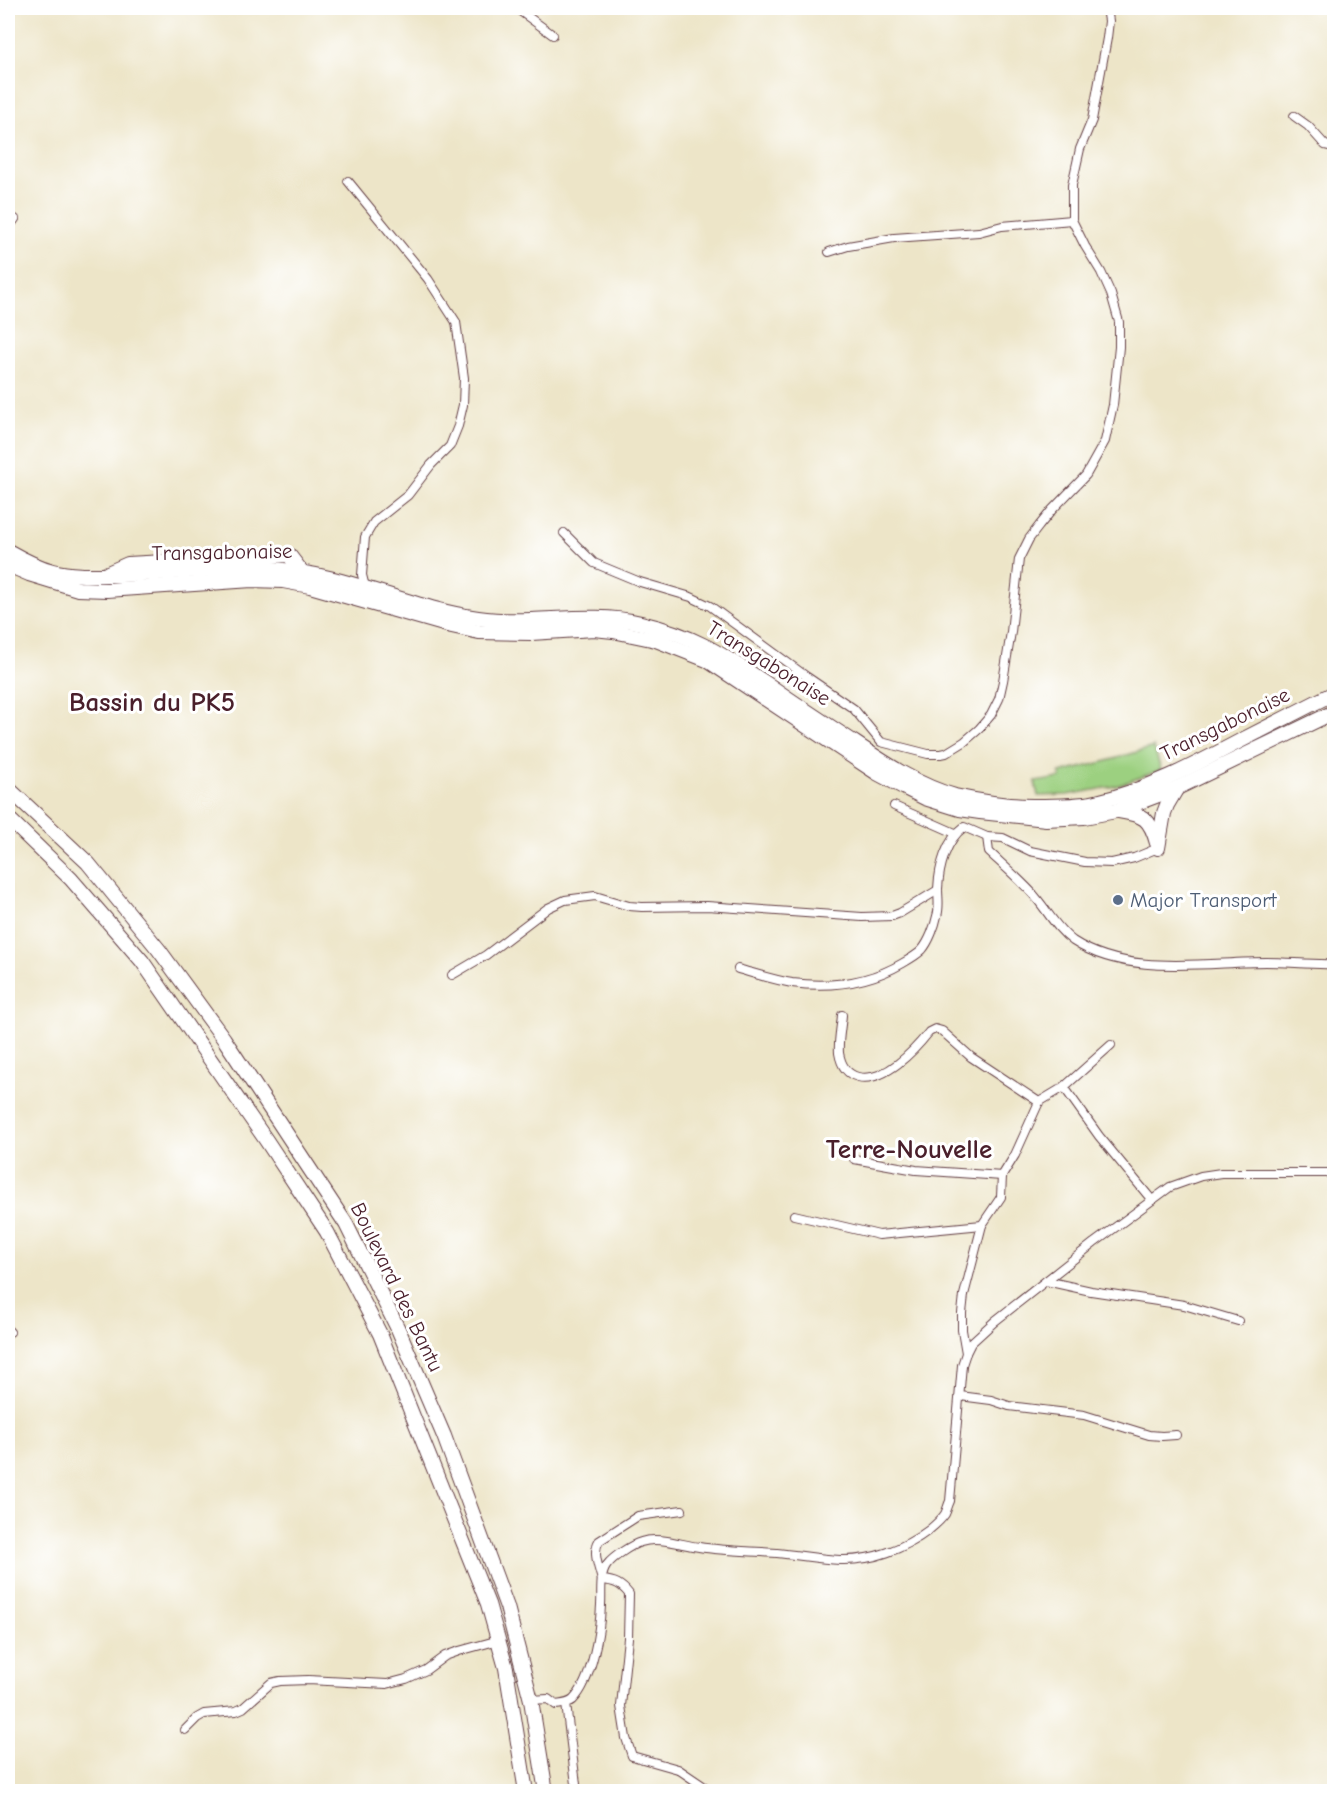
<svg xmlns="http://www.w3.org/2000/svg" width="1342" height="1799" font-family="'Comic Neue',sans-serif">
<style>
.green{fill:#9cd080;stroke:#737856;stroke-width:1.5}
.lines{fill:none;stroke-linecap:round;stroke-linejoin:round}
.minor-casing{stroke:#623d43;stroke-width:10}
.trunk-casing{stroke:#623d43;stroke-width:16}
.minor{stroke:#fff;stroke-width:8}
.trunk{stroke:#fff;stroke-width:14}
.service-dot{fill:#5c6f8a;stroke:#fff;stroke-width:2}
.labels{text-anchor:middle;stroke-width:6;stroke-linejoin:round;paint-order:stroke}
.street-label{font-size:21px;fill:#4a1f2b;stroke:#fff}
.service-label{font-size:21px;fill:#4e5e75;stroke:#fff;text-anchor:start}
.district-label{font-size:27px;font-weight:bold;fill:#4a1f2b;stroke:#fff}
</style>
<rect width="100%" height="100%" fill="#fff"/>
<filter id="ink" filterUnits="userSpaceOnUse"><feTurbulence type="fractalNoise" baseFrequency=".0167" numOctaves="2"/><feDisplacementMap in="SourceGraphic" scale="12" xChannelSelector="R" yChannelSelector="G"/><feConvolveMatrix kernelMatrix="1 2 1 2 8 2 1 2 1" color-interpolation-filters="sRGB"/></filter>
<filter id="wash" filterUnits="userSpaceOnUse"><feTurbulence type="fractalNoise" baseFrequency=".008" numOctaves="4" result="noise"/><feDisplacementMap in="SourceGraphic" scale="24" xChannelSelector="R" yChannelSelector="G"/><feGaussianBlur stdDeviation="1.35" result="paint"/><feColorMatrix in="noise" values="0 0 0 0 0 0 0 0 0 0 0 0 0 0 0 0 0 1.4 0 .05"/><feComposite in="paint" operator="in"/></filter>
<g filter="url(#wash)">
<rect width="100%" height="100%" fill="#ede5c8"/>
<!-- green -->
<path class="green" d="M1154 747 1161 770 1116 786 1067 795 1038 796 1035 782 1061 778 1060 773 1107 761Z"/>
</g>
<g filter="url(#ink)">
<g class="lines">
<!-- minor casing -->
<g class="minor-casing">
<g id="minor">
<path d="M516 8 553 35"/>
<path d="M1294 116 1308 126 1325 145 1334 147"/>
<path d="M348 181 428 279 456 322 464 378 463 405 458 426 450 446 431 465 408 495 374 522 365 537 362 575 365 587"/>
<path d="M8 228 15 219"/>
<path d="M829 252 848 246 894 238 979 232 1002 226 1072 220"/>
<path d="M564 533 594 563 640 582 691 597 710 606 807 677 854 709 881 742 928 754H941L946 753 964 742 979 729 991 715 999 699 1003 681 1011 632 1019 559 1029 539 1039 526 1052 510 1086 475 1105 441 1113 405 1119 347V322L1111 294 1101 272 1085 246 1072 220V185L1080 149 1092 120 1107 38 1109 21 1107 8"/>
<path d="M894 806 955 833"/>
<path d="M987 837 989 852C1003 865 1018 878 1032 893 1046 908 1056 929 1073 941 1128 977 1205 962 1266 962 1289 962 1312 965 1334 964"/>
<path d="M738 969C756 974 774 980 792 983 831 988 869 983 903 963 910 959 917 955 922 950 929 942 935 926 937 916 940 907 938 898 938 889 939 867 946 840 964 827L987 837 1003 838 1030 851 1085 862 1112 863 1134 858 1158 848"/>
<path d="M452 975 486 955 548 908 565 900 595 896 629 906 642 907 707 906 862 917 892 916 900 913 938 890"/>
<path d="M842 1015C841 1028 838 1041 839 1053 841 1065 846 1074 858 1077 884 1083 914 1051 929 1032L935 1029 942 1031 971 1057 1039 1102 1015 1155 1002 1176 1001 1197 982 1225 964 1295 962 1313V1330L966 1353"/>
<path d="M1064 1087 1099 1136 1151 1199"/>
<path d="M1039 1102 1064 1087 1111 1045"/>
<path d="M854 1159 916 1170 1002 1176"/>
<path d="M794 1215 879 1235 982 1225"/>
<path d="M1046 1281 1091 1291 1184 1305 1238 1321"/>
<path d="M8 1330 10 1332"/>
<path d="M960 1396 991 1400 1009 1406 1084 1415 1149 1435 1162 1436 1176 1435"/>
<path d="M682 1510 638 1516 599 1541C592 1552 599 1568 602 1580 615 1581 621 1584 629 1594L628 1638 621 1706 626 1738 632 1756 678 1769 712 1792"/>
<path d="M531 1700 548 1699 556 1705C562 1704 568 1704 573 1700 592 1681 600 1631 601 1605 602 1592 599 1576 607 1565 613 1557 631 1545 641 1542 658 1536 682 1545 699 1547 725 1551 751 1551 777 1553 798 1555 819 1559 840 1560 872 1561 904 1549 929 1530 935 1525 941 1520 945 1514 947 1510 948 1505 950 1501L962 1365 966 1353 971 1343 995 1321 1094 1243 1170 1187 1201 1176 1221 1173H1334"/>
<path d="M566 1704 577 1792"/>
<path d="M185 1730 197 1718 204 1714 236 1711 243 1708 271 1683 280 1681 308 1680 387 1684 406 1679 426 1670 445 1656 459 1651 499 1640"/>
</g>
</g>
<!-- trunk casing -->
<g class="trunk-casing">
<g id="trunk">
<path d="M8 551C22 559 37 567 53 571 73 576 95 575 116 575 168 574 220 566 272 569 344 573 408 608 478 618 533 626 587 610 641 623 697 636 726 657 773 688 800 707 828 725 855 743 886 764 919 786 955 796 978 801 1010 806 1033 806 1052 806 1078 806 1096 802 1146 791 1195 765 1240 741 1271 725 1303 709 1334 693"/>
<path d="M8 565 29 574 78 589 107 590 252 580 283 581 310 586 447 625 479 632 531 633 594 629 613 631 656 640 707 660 877 773 907 789 925 798 960 809 980 812 1046 819 1084 817 1116 811 1177 788 1334 712"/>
<path d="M108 573 128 564 289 555 302 572"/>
<path d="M8 788 88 863 159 950 224 1039 346 1224 399 1331 444 1436 507 1607 531 1700 546 1792"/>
<path d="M1119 811C1144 815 1150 818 1157 843"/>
<path d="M8 818 71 879 142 961 266 1140 327 1232 380 1334 488 1604 506 1668 526 1792"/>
<path d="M1158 848 1164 813 1167 805 1177 788"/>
</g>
</g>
<!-- minor -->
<use href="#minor" class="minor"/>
<!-- trunk -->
<use href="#trunk" class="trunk"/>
</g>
</g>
<!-- markers -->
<circle class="service-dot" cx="1118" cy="900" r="6"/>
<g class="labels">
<!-- street labels -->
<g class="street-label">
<text transform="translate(222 552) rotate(-1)" y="7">Transgabonaise</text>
<text transform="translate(769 663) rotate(32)" y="7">Transgabonaise</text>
<text transform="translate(1225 724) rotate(-26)" y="7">Transgabonaise</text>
<text transform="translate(397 1287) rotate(64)" y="7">Boulevard des Bantu</text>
</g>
<!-- service labels -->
<g class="service-label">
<text x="1130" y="907">Major Transport</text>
</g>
<!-- district labels -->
<g class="district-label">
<text x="152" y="711">Bassin du PK5</text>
<text x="909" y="1158">Terre-Nouvelle</text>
</g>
</g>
<!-- margin -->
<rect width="1342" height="1799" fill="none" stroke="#fff" stroke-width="30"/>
</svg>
